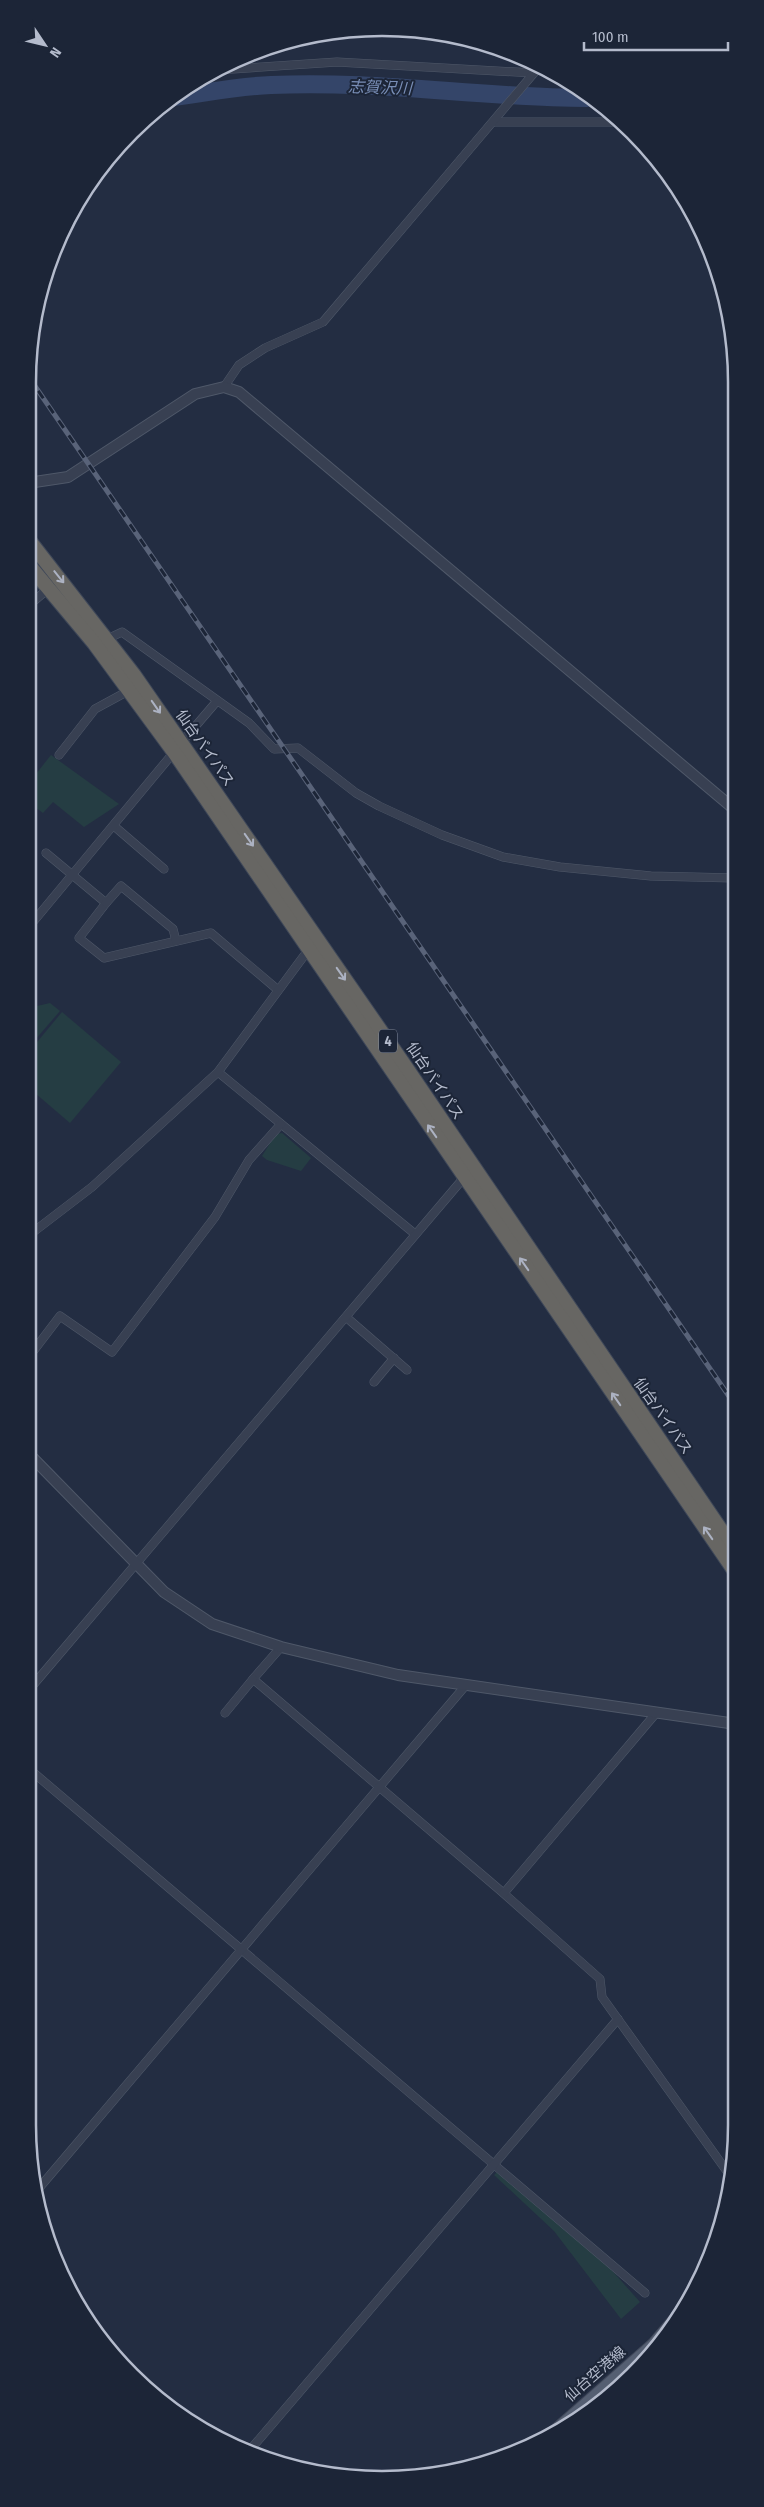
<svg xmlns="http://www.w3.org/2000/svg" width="764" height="2507" font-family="'Fira Sans Condensed','Noto Sans JP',sans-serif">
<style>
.green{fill:#253d43}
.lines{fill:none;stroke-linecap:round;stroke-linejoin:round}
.river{stroke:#344569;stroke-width:18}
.minor-casing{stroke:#4f5869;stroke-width:9}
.tertiary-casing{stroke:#4f5869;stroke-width:12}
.primary-casing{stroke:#41495b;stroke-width:14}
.trunk-casing{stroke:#3f4859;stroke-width:16}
.minor{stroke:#384052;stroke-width:8}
.tertiary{stroke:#384052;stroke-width:10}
.primary{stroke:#555f72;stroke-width:12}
.trunk{stroke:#676663;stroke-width:14}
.rail-casing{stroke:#596379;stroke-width:5}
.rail{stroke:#1c2537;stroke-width:3;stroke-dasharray:9;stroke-linecap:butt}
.oneway{stroke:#acb2c2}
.labels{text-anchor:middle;stroke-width:4;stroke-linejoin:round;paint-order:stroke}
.shield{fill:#1c2537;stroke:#868e9f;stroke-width:1}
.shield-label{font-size:14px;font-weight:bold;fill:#b4bbcc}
.street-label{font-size:15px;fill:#b4bbcc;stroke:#1c2537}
.water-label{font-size:16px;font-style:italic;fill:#798eb6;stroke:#1c2537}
.rim{fill:none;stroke:#b4bbcc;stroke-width:2.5}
</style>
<rect width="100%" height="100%" fill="#232d42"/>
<!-- green -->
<g class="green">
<path d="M51 755 119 804 84 827 53 802 43 813 28 802V784Z"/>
<path d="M50 1003 60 1011 28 1048V1008Z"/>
<path d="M62 1012 121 1062 70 1123 28 1087V1053Z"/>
<path d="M282 1133 311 1158 301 1171 267 1160 262 1156 276 1134Z"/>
<path d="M497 2172 608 2266 640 2302 621 2319 554 2231 494 2175Z"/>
</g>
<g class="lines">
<!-- river -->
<path class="river" d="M173 97C205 93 238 86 271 85 377 80 482 98 587 98"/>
<!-- minor casing -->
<g class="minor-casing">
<g id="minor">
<path d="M218 70 337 62 534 73"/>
<path d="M495 122H616"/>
<path d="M224 387 239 365 265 348 323 322 539 67"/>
<path d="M28 606 48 589"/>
<path d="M107 639 122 632 249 723 274 749 298 748 356 793 379 806 442 835 503 857 560 867 651 876 734 878"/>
<path d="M181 743 217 701"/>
<path d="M59 755 95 709 130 690"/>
<path d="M114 826 164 869"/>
<path d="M46 853 106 903 79 938 104 958 211 933 278 990"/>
<path d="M106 903 121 886 173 929 176 941"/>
<path d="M28 928 174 752"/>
<path d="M218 1072 415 1234"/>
<path d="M28 1236 92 1187 218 1072 309 949"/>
<path d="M346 1317 407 1370"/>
<path d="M28 1358 60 1316 112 1352 215 1217 249 1160 281 1124"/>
<path d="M374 1382 394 1358"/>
<path d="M281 1647 253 1679 501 1891 600 1979 602 1997 731 2177"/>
<path d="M28 1691 467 1174"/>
<path d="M225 1713 253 1679"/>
<path d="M28 1768 645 2293"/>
<path d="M504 1893 657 1712"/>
<path d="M34 2194 466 1685"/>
<path d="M250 2450 618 2019"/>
</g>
</g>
<!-- tertiary casing -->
<g class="tertiary-casing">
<g id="tertiary">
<path d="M28 483 68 477 195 394 224 387 239 392 734 809"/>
<path d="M28 1453 164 1592 212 1624 281 1647 398 1675 736 1724"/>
</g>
</g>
<!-- primary casing -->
<g class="primary-casing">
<path id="primary" d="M547 2438 654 2344 683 2310"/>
</g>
<!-- trunk casing -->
<g class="trunk-casing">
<g id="trunk">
<path d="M28 539 134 675 403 1063 736 1552"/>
<path d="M28 564 94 643 174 752 736 1573"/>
</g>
</g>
<!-- minor -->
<use href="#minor" class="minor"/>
<!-- tertiary -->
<use href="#tertiary" class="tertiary"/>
<!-- primary -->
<use href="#primary" class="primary"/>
<!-- trunk -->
<use href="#trunk" class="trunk"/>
<!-- rail casing -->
<g class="rail-casing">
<path id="rail" d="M28 376 735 1405"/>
</g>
<!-- rail -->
<use href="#rail" class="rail"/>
</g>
<!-- one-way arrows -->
<defs><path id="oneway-shaft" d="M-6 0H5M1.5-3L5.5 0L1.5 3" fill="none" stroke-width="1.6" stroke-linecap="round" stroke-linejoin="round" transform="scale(1.25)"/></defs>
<g class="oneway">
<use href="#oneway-shaft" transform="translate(59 577) rotate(51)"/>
<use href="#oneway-shaft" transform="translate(156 707) rotate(55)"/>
<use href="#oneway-shaft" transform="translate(249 840) rotate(55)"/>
<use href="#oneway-shaft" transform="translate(341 974) rotate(55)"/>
<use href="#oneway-shaft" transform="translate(432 1131) rotate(-125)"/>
<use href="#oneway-shaft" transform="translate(524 1264) rotate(-125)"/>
<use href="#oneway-shaft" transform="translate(616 1399) rotate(-125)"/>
<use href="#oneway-shaft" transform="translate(708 1533) rotate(-125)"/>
</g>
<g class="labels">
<!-- shield labels -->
<rect class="shield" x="379" y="1029.5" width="18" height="23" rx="4"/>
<g class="shield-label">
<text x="388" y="1046">4</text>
</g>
<!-- street labels -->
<g class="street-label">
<text transform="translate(205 748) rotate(55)" y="5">仙台バイパス</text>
<text transform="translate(435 1081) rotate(56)" y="5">仙台バイパス</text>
<text transform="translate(663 1416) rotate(55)" y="5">仙台バイパス</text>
<text transform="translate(595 2374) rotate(-41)" y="5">仙台空港線</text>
</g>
<!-- water labels -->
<g class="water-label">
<text transform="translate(380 87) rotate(2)" y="6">志賀沢川</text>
</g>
</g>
<!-- crop -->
<path d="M0 0H764V2507H0ZM382 36H382A346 346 0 0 1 728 382V2125A346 346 0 0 1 382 2471H382A346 346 0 0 1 36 2125V382A346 346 0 0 1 382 36Z" fill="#1c2537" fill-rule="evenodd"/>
<path class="rim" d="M382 36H382A346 346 0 0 1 728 382V2125A346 346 0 0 1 382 2471H382A346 346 0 0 1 36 2125V382A346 346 0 0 1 382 36Z"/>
<!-- north arrow -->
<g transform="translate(45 45) rotate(125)" stroke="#1c2537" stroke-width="4" paint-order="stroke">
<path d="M0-4L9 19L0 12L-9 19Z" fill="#b4bbcc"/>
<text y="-8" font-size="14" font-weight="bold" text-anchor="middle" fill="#b4bbcc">N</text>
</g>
<!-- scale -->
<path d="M584 42v8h144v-8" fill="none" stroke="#b4bbcc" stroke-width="2.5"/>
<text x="592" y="42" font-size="15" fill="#b4bbcc" stroke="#1c2537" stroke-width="4" paint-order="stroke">100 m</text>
</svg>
